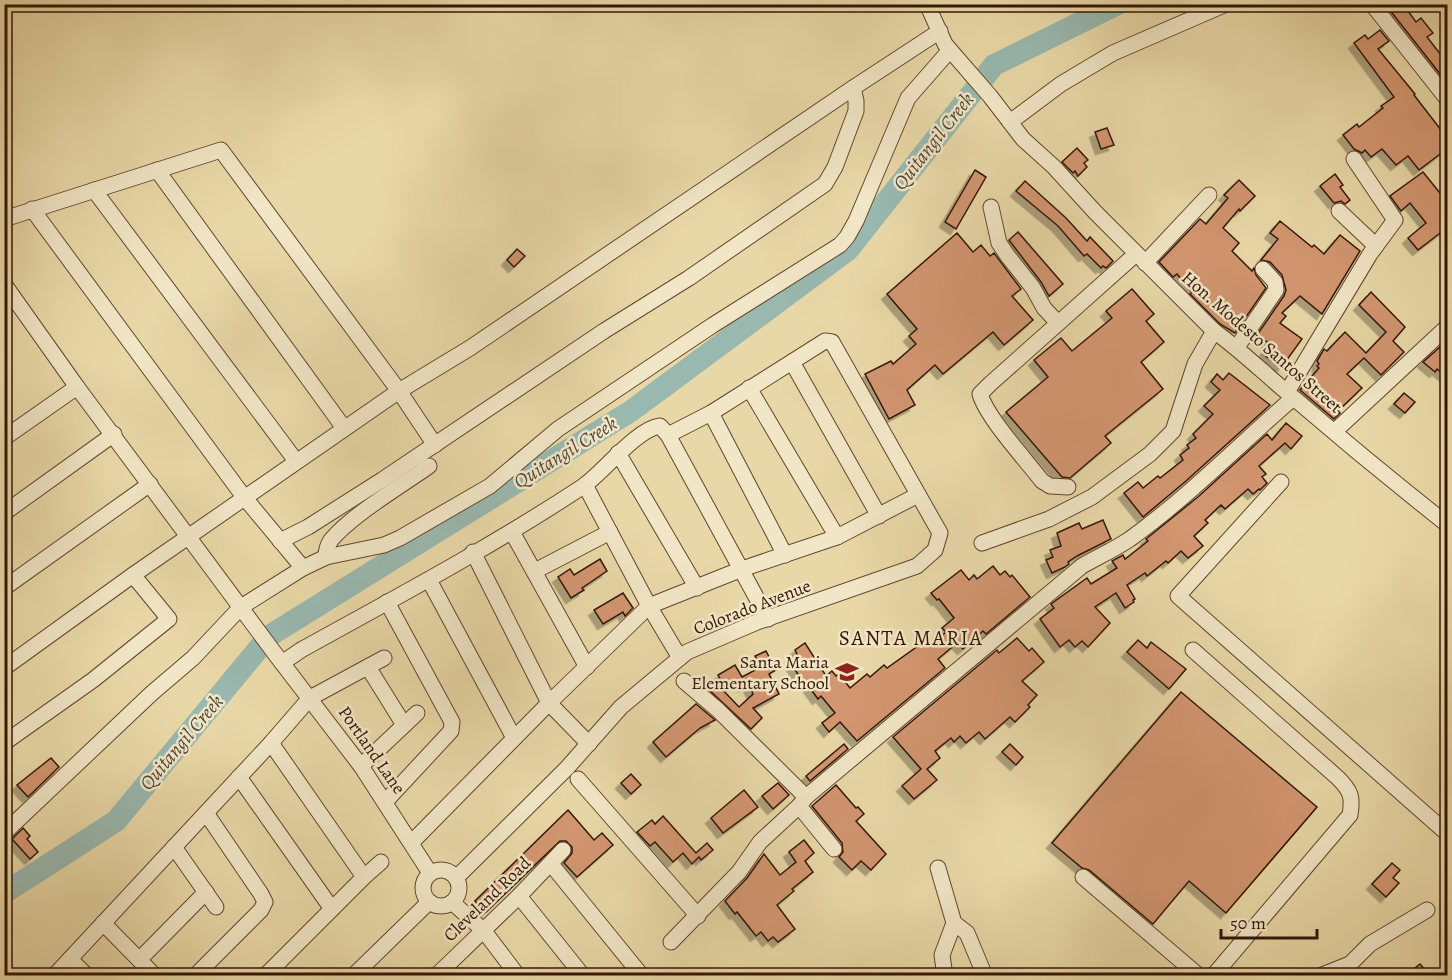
<svg xmlns="http://www.w3.org/2000/svg" width="1452" height="980" font-family="Alegreya,serif">
<style>
.lines{fill:none;stroke-linecap:round;stroke-linejoin:round}
.river{stroke:#99b8af;stroke-width:22}
.building{fill:#d2966f;stroke:#341607;stroke-width:1.5;filter:url(#shadow)}
.minor-casing{stroke:#61462f;stroke-width:17}
.minor{stroke:#f1e6c6;stroke-width:15}
.labels{text-anchor:middle;stroke-width:5;stroke-linejoin:round;paint-order:stroke}
.street-label{font-size:18px;fill:#341607;stroke:#f1e6c6}
.poi-label{font-size:18px;fill:#341607;stroke:#f1e6c6;text-anchor:end}
.water-label{font-size:20px;font-style:italic;fill:#524739;stroke:#f1e6c6}
.quarter-label{font-size:21px;letter-spacing:1.5px;fill:#341607;stroke:#f1e6c6}
</style>
<defs>
<filter id="shadow"><feDropShadow dx="-5.5" dy="5.5" stdDeviation="0" flood-color="#0004"/></filter>
</defs>
<rect width="100%" height="100%" fill="#e9d8a7"/>
<filter id="stains"><feTurbulence type="fractalNoise" baseFrequency=".00333" numOctaves="4"/><feColorMatrix values="0 0 0 0 .2 0 0 0 0 .09 0 0 0 0 .02 0 0 0 .5 -.17"/></filter>
<radialGradient id="worn" r=".72"><stop offset=".6" stop-color="#630" stop-opacity="0"/><stop offset="1" stop-color="#630" stop-opacity=".3"/></radialGradient>
<g class="lines">
<!-- river -->
<path class="river" d="M4 893 116 821 269 636 631 411 848 250 994 65 1118 4"/>
</g>
<!-- building -->
<g class="building">
<path d="M1385 4H1403L1416 22 1421 18 1433 33 1427 37 1441 55 1448 49V84Z"/>
<path d="M1380 30 1389 41 1378 49 1415 94 1414 95 1448 139V148L1419 170 1408 156 1396 165 1382 149 1371 157 1365 150 1362 153 1354 149 1343 135 1357 124 1359 127 1383 108 1381 106 1394 97 1354 43 1365 35 1368 39Z"/>
<path d="M1107 128 1114 145 1101 149 1095 132Z"/>
<path d="M1077 148 1088 160 1084 163 1087 167 1078 176 1075 171 1073 173 1062 162Z"/>
<path d="M975 170 986 177 956 229 945 222Z"/>
<path d="M1423 172 1448 203V227L1418 250 1408 238 1426 223 1410 203 1401 211 1390 196Z"/>
<path d="M1335 174 1343 185 1340 187 1350 200 1345 204 1341 201 1334 203 1320 186Z"/>
<path d="M1239 180 1255 196 1240 211 1239 209 1223 228 1239 243 1232 251 1252 271 1254 268 1256 275 1266 288 1235 333 1220 324 1190 294 1192 292 1177 274 1173 277 1159 262 1200 219 1206 224 1228 198 1224 195Z"/>
<path d="M1025 181 1066 218 1087 241 1090 237 1113 261 1106 268 1103 266 1101 268 1087 254 1084 256 1058 226 1016 191Z"/>
<path d="M1280 221 1312 247 1314 245 1324 254 1340 235 1360 251 1322 314 1300 296 1282 313 1286 316 1280 323 1302 339 1281 368 1263 354 1270 344 1257 335 1284 296 1286 290 1282 275 1270 262 1261 260 1278 239 1270 233Z"/>
<path d="M1018 232 1063 284 1049 296 1041 282 1009 240Z"/>
<path d="M957 233 973 252 981 245 990 256 994 253 1021 289 1012 296 1033 320 1004 345 993 332 943 374 935 365 907 390 915 405 889 419 865 374 891 361 893 364 916 344 909 336 917 329 887 294Z"/>
<path d="M517 249 525 256 514 267 507 260Z"/>
<path d="M1132 289 1154 314 1146 321 1164 342 1141 362 1163 389 1105 436 1111 443 1070 478 1062 477 1006 412 1048 377 1034 360 1061 338 1072 351 1112 318 1106 311Z"/>
<path d="M1371 292 1405 327 1393 341 1404 352 1381 375 1364 358 1347 374 1362 388 1338 411 1340 413 1334 419 1300 390 1319 368 1317 366 1319 364 1317 361 1324 349 1327 351 1345 332 1366 353 1386 332 1359 305Z"/>
<path d="M1448 340V378L1437 369 1435 372 1423 362Z"/>
<path d="M1229 373 1270 405 1186 481 1143 517 1124 493 1138 482 1143 488 1158 476 1160 478 1183 460 1180 455 1189 448 1187 445 1196 438 1193 434 1213 414 1204 406 1220 390 1211 382 1217 374 1223 380Z"/>
<path d="M1404 393 1415 402 1405 413 1394 404Z"/>
<path d="M1286 423 1302 436 1291 449 1285 443 1259 466 1266 474 1262 477 1267 483 1260 490 1259 489 1253 494 1248 489 1225 509 1221 505 1205 520 1208 523 1194 536 1203 546 1188 558 1181 551 1168 563 1166 561 1147 576 1145 573 1127 585 1135 599 1133 600 1134 602 1125 608 1116 593 1095 607 1110 623 1088 647 1082 641 1075 647 1069 640 1060 647 1040 619 1054 608 1051 604 1087 578 1091 584 1117 568 1112 561 1123 555 1125 559 1148 541 1146 539 1199 496 1267 434 1272 440Z"/>
<path d="M1103 520 1111 539 1077 556 1068 562 1069 564 1065 567 1052 573 1046 560 1053 557 1050 550 1061 546 1057 533 1079 523 1082 529Z"/>
<path d="M600 559 607 571 582 588 584 590 571 598 558 577 570 569 574 575Z"/>
<path d="M993 566 1000 575 1005 571 1010 577 1012 575 1030 597 986 634 983 631 963 649 957 643 938 659 945 668 857 741 840 722 829 732 822 723 835 713 821 696 818 699 804 680 802 681 791 663 799 658 795 650 805 643 826 676 832 671 836 676 839 674 850 688 867 674 870 677 884 665 887 668 925 641 930 647 946 632 942 628 954 618 939 599 937 600 931 593 961 570 969 580 974 575 977 579Z"/>
<path d="M623 593 633 608 625 616 623 612 603 624 594 610Z"/>
<path d="M1017 638 1029 651 1032 648 1044 662 1022 681 1037 695 1028 705 1030 707 1015 722 1010 717 985 739 979 732 966 743 960 736 954 742 951 738 935 751 940 758 927 769 937 780 914 799 902 786 921 769 893 737 997 650 999 653Z"/>
<path d="M1138 640 1147 648 1151 642 1186 669 1169 689 1127 652Z"/>
<path d="M766 651 776 670 769 674 779 694 753 708 762 718 751 729 708 689 717 684 739 707 753 694 748 684 744 686 741 681 726 689 718 675 735 665 742 677 761 667 755 656Z"/>
<path d="M1181 692 1317 807 1226 913 1189 881 1153 924 1089 870 1082 868 1052 843Z"/>
<path d="M696 704 715 720 700 728 666 757 653 742Z"/>
<path d="M844 744 848 749 810 781 806 776Z"/>
<path d="M1010 744 1023 757 1016 765 1002 752Z"/>
<path d="M51 758 59 767 28 797 17 785Z"/>
<path d="M631 774 641 785 631 794 621 783Z"/>
<path d="M778 783 789 795 773 809 762 796Z"/>
<path d="M836 785 856 808 858 807 864 814 856 821 886 854 871 870 861 861 852 870 839 857 843 852 842 843 812 806Z"/>
<path d="M744 790 758 807 723 833 711 818Z"/>
<path d="M568 810 594 840 602 833 613 845 577 877 564 863 572 853V847L566 841H560L486 912 475 901Z"/>
<path d="M663 816 696 853 707 843 713 850 701 860 699 857 692 864 683 853 673 862 655 842 650 846 637 832 652 820 655 824Z"/>
<path d="M23 828 30 836 27 839 38 852 30 859 12 839Z"/>
<path d="M804 840 814 853 805 861 813 872 792 889 794 891 777 905 795 929 778 942 773 937 768 941 761 932 756 936 737 912 735 914 725 901 747 878 764 854 780 875 796 862 789 852Z"/>
<path d="M1392 863 1400 870 1393 878 1399 883 1386 897 1372 884Z"/>
<path d="M1420 964 1426 971 1421 975H1406Z"/>
</g>
<g class="lines">
<!-- minor casing -->
<g class="minor-casing">
<g id="minor">
<path d="M927 4 945 44 950 50 990 96 1023 139 1054 167 1095 212 1214 331C1243 352 1268 377 1295 399 1345 442 1396 484 1448 525"/>
<path d="M1372 4 1448 100"/>
<path d="M1010 122 1061 84 1113 53 1226 4"/>
<path d="M157 170 344 428"/>
<path d="M94 190 296 461"/>
<path d="M991 207 999 243 1007 255 1033 288 1044 308 1058 323"/>
<path d="M32 209 244 497 303 568"/>
<path d="M1339 211 1376 246"/>
<path d="M4 219 221 150 399 391 435 445"/>
<path d="M1145 263 1209 195"/>
<path d="M4 284 77 387 276 655 361 766 430 873"/>
<path d="M1237 347 1276 290 1275 282 1263 269"/>
<path d="M792 362 879 516"/>
<path d="M749 388 837 537"/>
<path d="M1287 392 1370 254 1395 220 1354 159"/>
<path d="M711 413 785 555"/>
<path d="M1335 431 1448 326"/>
<path d="M4 438 77 387"/>
<path d="M618 453 697 588"/>
<path d="M1281 482 1178 596 1448 834"/>
<path d="M585 485 649 606 680 658"/>
<path d="M1068 487 1050 486 1042 481C1026 460 987 418 980 394L990 384 1136 254"/>
<path d="M4 513 114 434"/>
<path d="M512 532 587 667"/>
<path d="M280 541 308 527 382 480 604 331 689 278 825 184 835 167 856 111V101L853 88 940 31"/>
<path d="M982 543 1049 519 1092 497 1150 454 1173 431 1195 364 1214 331"/>
<path d="M473 552 549 703 589 744"/>
<path d="M326 557C326 551 327 546 331 540 353 514 401 486 429 466"/>
<path d="M535 571 610 532"/>
<path d="M429 580 514 738"/>
<path d="M4 588 150 484"/>
<path d="M1193 650 1338 778C1351 791 1353 797 1350 815L1213 976"/>
<path d="M282 663 301 650C395 598 491 547 582 487 602 474 636 429 660 426L668 435 768 619"/>
<path d="M368 667 404 725"/>
<path d="M4 668 133 575 399 391 470 348 853 88"/>
<path d="M684 681 718 710 806 797"/>
<path d="M4 743 93 680 169 619 133 575"/>
<path d="M271 743 364 877 332 909"/>
<path d="M361 766 417 713"/>
<path d="M239 777 332 909 265 976"/>
<path d="M578 779 698 916"/>
<path d="M385 802 451 731 452 722 387 602"/>
<path d="M799 806 834 849"/>
<path d="M4 833 152 693 193 658 241 607 303 568 326 557 384 545 400 538 490 486 558 429 713 325 840 245 847 237 856 221 908 98 950 50"/>
<path d="M412 842 549 703 649 606 742 569 837 537 918 495"/>
<path d="M174 847 216 907"/>
<path d="M551 864 642 976"/>
<path d="M938 868 954 923 967 933 985 976"/>
<circle cx="441" cy="888" r="18"/>
<path d="M364 877 381 862"/>
<path d="M457 877 567 768 621 707 687 652 757 622 917 566 935 550 940 533 832 342 825 341 711 413 668 435"/>
<path d="M1083 877 1199 976"/>
<path d="M519 896 583 976"/>
<path d="M453 903 484 931 518 976"/>
<path d="M103 923 155 976"/>
<path d="M671 942 739 872 760 842 799 806 806 797 1082 566C1098 557 1115 549 1130 539 1188 497 1239 445 1293 398"/>
<path d="M70 959 87 976"/>
<path d="M140 959 206 892"/>
<path d="M54 976 271 743 310 698 384 658"/>
<path d="M195 976 261 910 265 902 261 894 206 813"/>
<path d="M353 976 429 902"/>
<path d="M436 976 519 896 563 850"/>
<path d="M945 976 942 955 954 923"/>
<path d="M1320 976 1350 964 1370 944 1427 910"/>
</g>
</g>
<!-- minor -->
<use href="#minor" class="minor"/>
</g>
<!-- icons -->
<defs>
<g id="school-bare" transform="scale(1.8)"><path d="M0-5L7-2L0 1L-7-2ZM-4 1L0 2.5L4 1V4Q0 6-4 4Z" fill="#8f2418" stroke="#f1e6c6" stroke-width="2.5" paint-order="stroke"/></g>
</defs>
<g fill-rule="evenodd">
<use href="#school-bare" x="847" y="672"/>
</g>
<g class="labels">
<!-- street labels -->
<g class="street-label">
<text transform="translate(1262 342) rotate(41)" y="6">Hon. Modesto Santos Street</text>
<text transform="translate(752 607) rotate(-21)" y="6">Colorado Avenue</text>
<text transform="translate(372 750) rotate(55)" y="6">Portland Lane</text>
<text transform="translate(487 899) rotate(-44)" y="6">Cleveland Road</text>
</g>
<!-- poi labels -->
<g class="poi-label">
<text x="829" y="668">Santa Maria<tspan x="829" dy="21">Elementary School</tspan></text>
</g>
<!-- water labels -->
<g class="water-label">
<text transform="translate(933 141) rotate(-52)" y="7">Quitangil Creek</text>
<text transform="translate(565 452) rotate(-32)" y="7">Quitangil Creek</text>
<text transform="translate(181 742) rotate(-50)" y="7">Quitangil Creek</text>
</g>
<!-- quarter labels -->
<g class="quarter-label">
<text x="911" y="645">SANTA MARIA</text>
</g>
</g>
<!-- margin -->
<rect width="1452" height="980" fill="none" stroke="#e9d8a7" stroke-width="24"/>
<rect x="6" y="6" width="1440" height="968" fill="none" stroke="#341607" stroke-width="3"/>
<rect x="12" y="12" width="1428" height="956" fill="none" stroke="#341607" stroke-width="1.5"/>
<!-- scale -->
<path d="M1221 929v9h96v-9" fill="none" stroke="#341607" stroke-width="3"/>
<text x="1230" y="929" font-size="18" fill="#341607" stroke="#f1e6c6" stroke-width="4.5" paint-order="stroke">50 m</text>
<rect width="100%" height="100%" filter="url(#stains)"/>
<rect width="100%" height="100%" fill="url(#worn)"/>
</svg>
